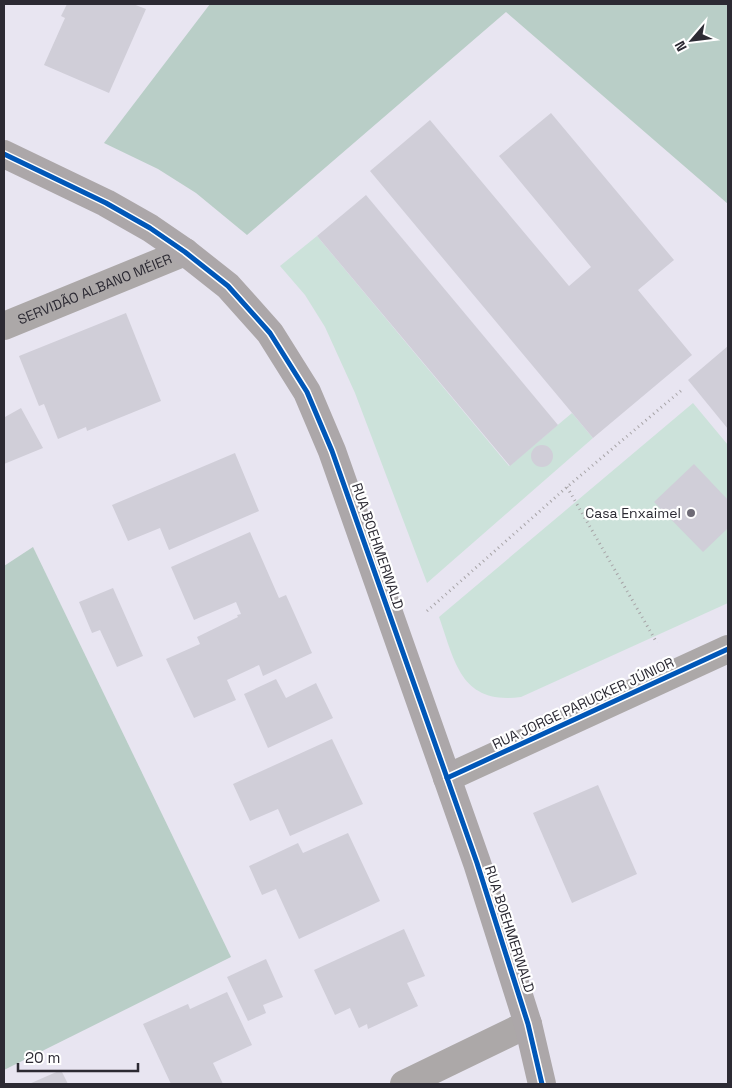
<svg xmlns="http://www.w3.org/2000/svg" width="732" height="1088" font-family="'Space Grotesk',sans-serif">
<style>
.green{fill:#cce2da}
.forest{fill:#b9cec7}
.building{fill:#d0ced8}
.lines{fill:none;stroke-linecap:round;stroke-linejoin:round}
.path{stroke:#a7a4a7;stroke-width:3;stroke-dasharray:1 4;stroke-linecap:butt}
.minor{stroke:#aca8a8;stroke-width:28}
.secondary{stroke:#aca7a9;stroke-width:28}
.cycleway-casing{stroke:#fff;stroke-width:8}
.cycleway{stroke:#0057b8;stroke-width:5}
.poi-dot{fill:#6e6b76;stroke:#fff;stroke-width:2}
.labels{text-anchor:middle;stroke-width:4.5;stroke-linejoin:round;paint-order:stroke}
.street-label{font-size:14px;fill:#2c2a33;stroke:#fff}
.poi-label{font-size:14px;fill:#2c2a33;stroke:#fff;text-anchor:end}
</style>
<rect width="100%" height="100%" fill="#e8e5f1"/>
<!-- green -->
<g class="green">
<path d="M317 236 509 466 572 413 593 438 427 583 355 393 325 327 305 295 280 266Z"/>
<path d="M693 403 728 445V603L521 697C461 705 455 662 439 617Z"/>
</g>
<!-- forest -->
<g class="forest">
<path d="M210 4H728V204L506 12 247 235 196 193 158 169 104 143Z"/>
<path d="M33 547 231 957 4 1070V566Z"/>
</g>
<!-- building -->
<g class="building">
<path d="M67 4H133L146 9 109 93 44 65 65 18 61 16Z"/>
<path d="M551 113 674 260 638 290 692 355 593 438 370 171 430 120 569 286 591 267 499 156Z"/>
<path d="M366 195 558 425 510 466 317 236Z"/>
<path d="M126 313 161 401 87 431 86 427 58 439 44 404 39 406 19 356Z"/>
<path d="M728 346V429L688 380Z"/>
<path d="M21 408 43 448 4 464V414L5 417Z"/>
<circle cx="542" cy="456" r="11"/>
<path d="M235 453 259 511 169 550 160 528 128 541 112 505Z"/>
<path d="M694 464 728 500V528L703 552 654 502Z"/>
<path d="M250 532 279 598 286 595 312 653 263 676 259 665 227 680 236 700 194 718 166 659 200 644 197 637 238 617 237 615 241 614 236 602 194 620 171 567Z"/>
<path d="M113 588 143 656 117 667 100 630 92 633 79 602Z"/>
<path d="M276 679 286 698 316 683 333 718 268 748 244 694Z"/>
<path d="M332 739 363 804 290 836 278 809 250 821 233 784Z"/>
<path d="M598 785 637 874 572 903 533 813Z"/>
<path d="M348 833 380 901 299 939 276 889 262 895 249 866 298 843 303 853Z"/>
<path d="M404 929 425 976 407 983 418 1006 368 1029 367 1024 359 1028 350 1008 335 1015 314 970Z"/>
<path d="M266 959 283 997 263 1005 266 1013 248 1021 227 977Z"/>
<path d="M227 992 252 1045 213 1063 223 1084H171L143 1024 188 1004 190 1009Z"/>
<path d="M61 1070 68 1084H29Z"/>
</g>
<g class="lines">
<!-- path -->
<g class="path">
<path d="M567 487 657 643"/>
<path d="M427 611 567 487 683 389"/>
</g>
<!-- minor -->
<g class="minor">
<path id="s1" d="M4 326 185 252"/>
<path d="M447 778 728 649"/>
<path d="M404 1084 528 1024"/>
</g>
<!-- secondary -->
<path class="secondary" d="M4 154 106 203 150 228 185 252 228 286 270 333 307 392 332 451 477 863 528 1024 542 1084"/>
<!-- cycleway casing -->
<g class="cycleway-casing">
<g id="cycleway">
<path d="M4 154 106 203 150 228 185 252 228 286 270 333 307 392 332 451 477 863 528 1024 542 1084"/>
<path d="M447 778 728 649"/>
</g>
</g>
<!-- cycleway -->
<use href="#cycleway" class="cycleway"/>
</g>
<!-- markers -->
<circle class="poi-dot" cx="691" cy="513" r="5"/>
<g class="labels">
<!-- street labels -->
<g class="street-label">
<text dy="5" stroke="none"><textPath href="#s1" startOffset="98">SERVIDÃO ALBANO MÉIER</textPath></text>
<text transform="translate(378 546) rotate(71)" y="5">RUA BOEHMERWALD</text>
<text transform="translate(583 703) rotate(-25)" y="5">RUA JORGE PARUCKER JÚNIOR</text>
<text transform="translate(510 929) rotate(72)" y="5">RUA BOEHMERWALD</text>
</g>
<!-- poi labels -->
<g class="poi-label">
<text x="681" y="518">Casa Enxaimel</text>
</g>
</g>
<!-- border -->
<rect width="732" height="1088" fill="none" stroke="#2c2a33" stroke-width="10"/>
<!-- north arrow -->
<g transform="translate(692 40) rotate(242)" stroke="#ffffff" stroke-width="4" paint-order="stroke">
<path d="M0-4L9 19L0 12L-9 19Z" fill="#2c2a33"/>
<text y="-8" font-size="14" font-weight="bold" text-anchor="middle" fill="#2c2a33">N</text>
</g>
<!-- scale -->
<path d="M18 1063v8h120v-8" fill="none" stroke="#2c2a33" stroke-width="2.5"/>
<text x="25" y="1063" font-size="15" fill="#2c2a33" stroke="#ffffff" stroke-width="4" paint-order="stroke">20 m</text>
</svg>
